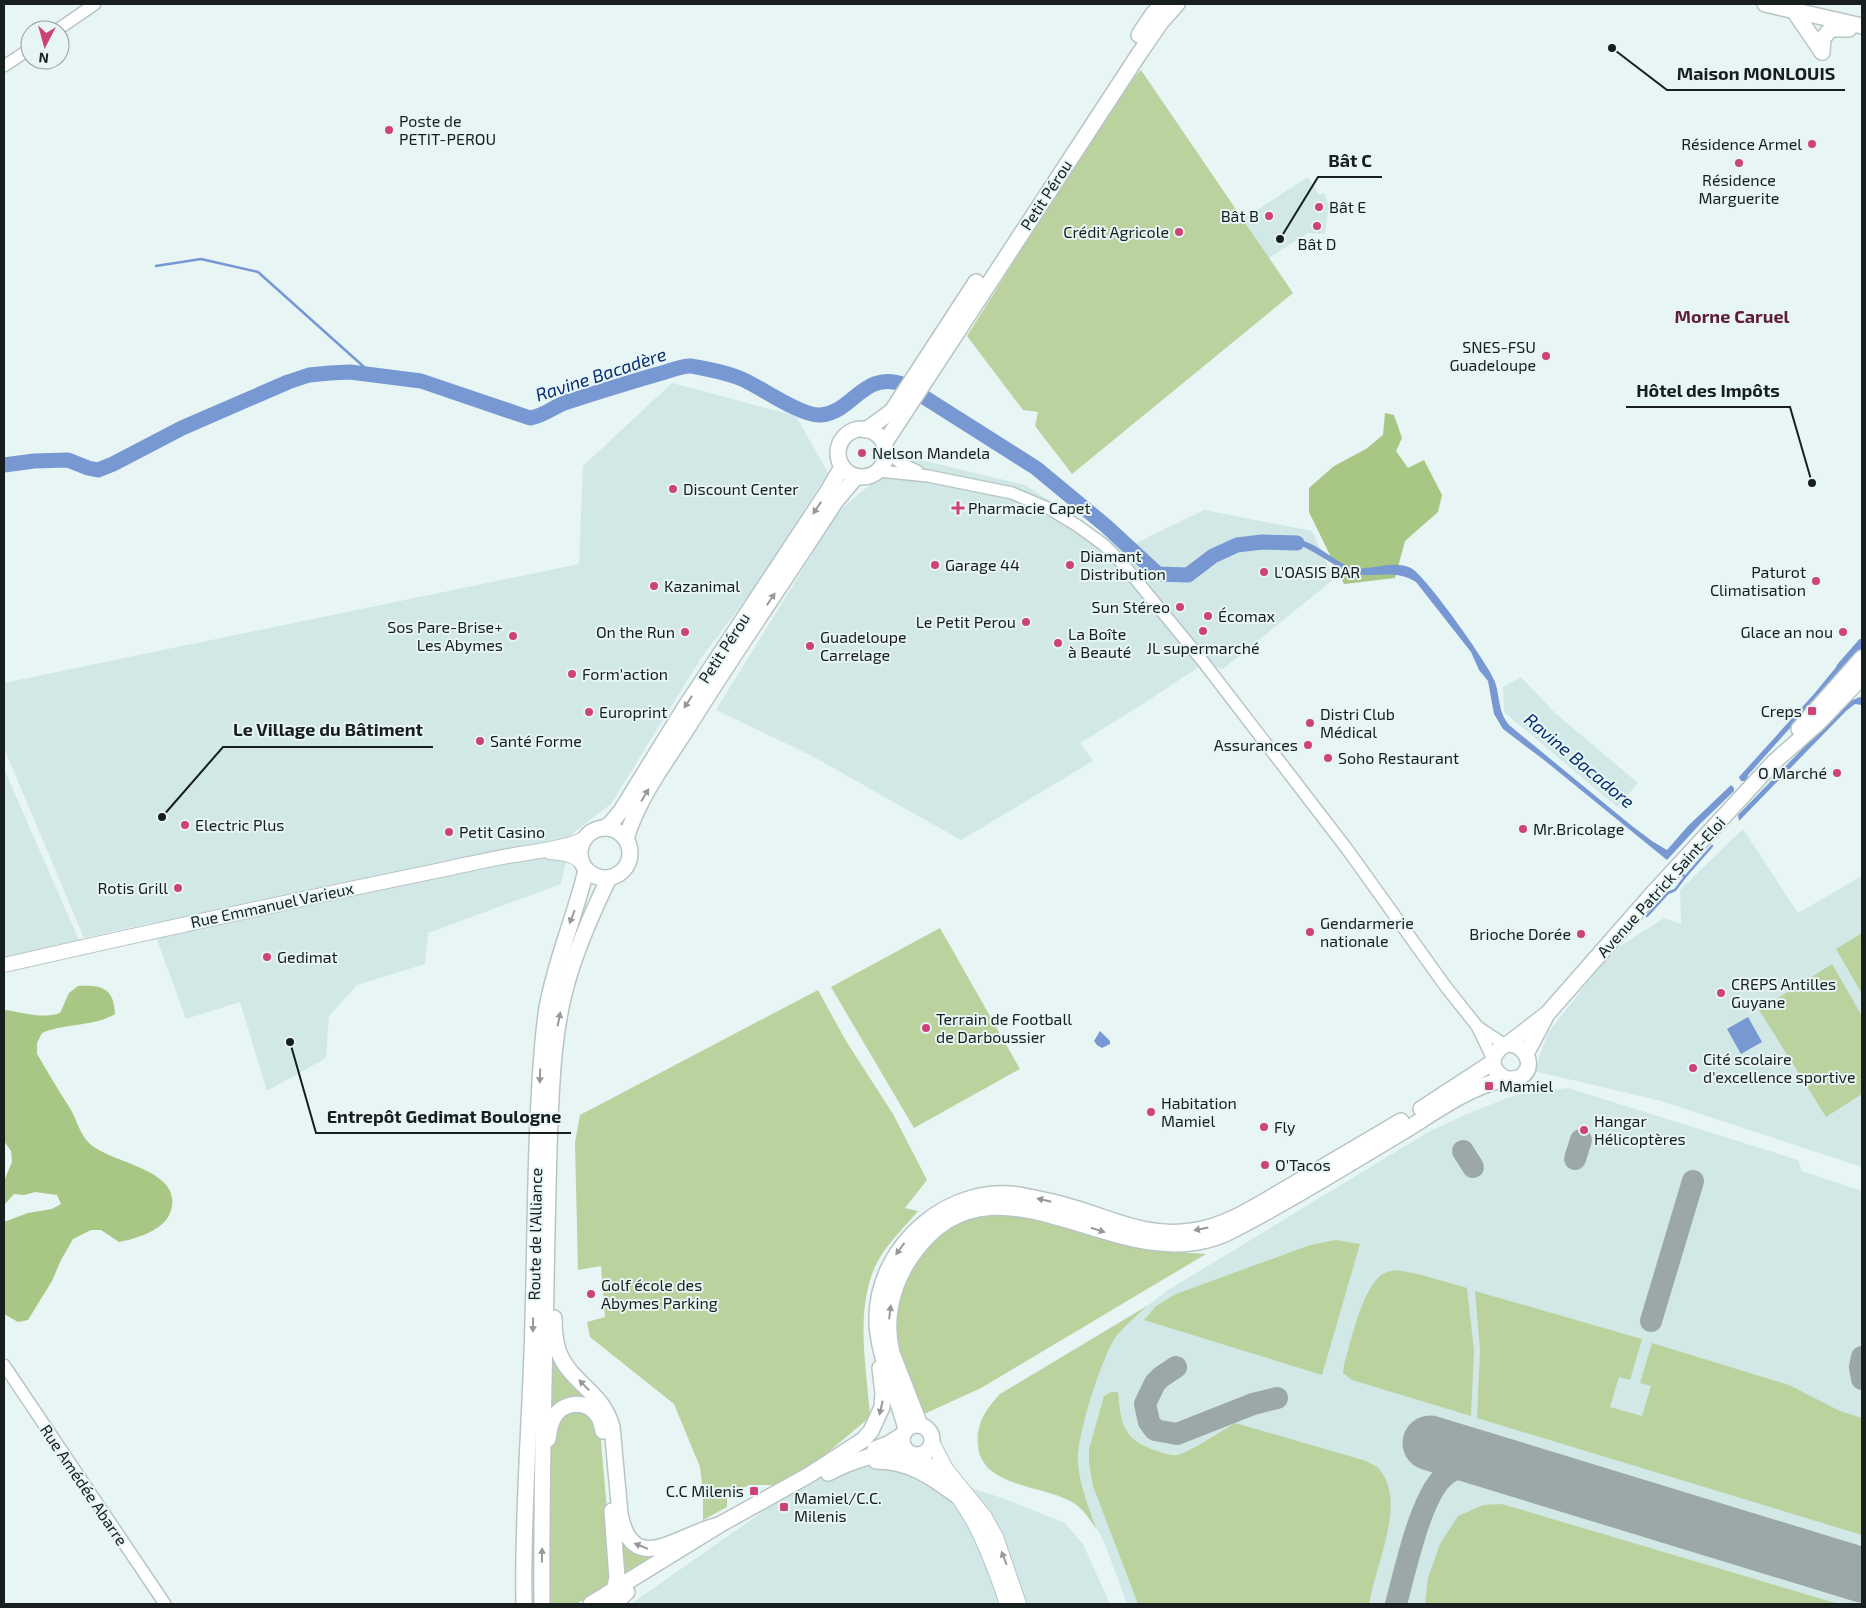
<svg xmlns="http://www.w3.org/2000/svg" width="1866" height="1608" font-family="'Exo 2',sans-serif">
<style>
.built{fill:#d1e8e7}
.green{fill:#bad39e}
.forest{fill:#a8c684}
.water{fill:#7798d2}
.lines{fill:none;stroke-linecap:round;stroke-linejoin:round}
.stream{stroke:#7798d2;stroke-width:2.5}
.canal{stroke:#7798d2;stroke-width:9}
.river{stroke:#7798d2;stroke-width:15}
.taxiway{stroke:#9ca8a8;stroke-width:22}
.runway{stroke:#9ca8a8;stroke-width:55}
.tertiary-casing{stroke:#b8c5c5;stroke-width:14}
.secondary-casing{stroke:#b8c5c5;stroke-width:16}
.primary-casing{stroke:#b8c5c5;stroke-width:18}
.trunk-casing{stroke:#b8c5c5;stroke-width:18}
.tertiary{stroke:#fff;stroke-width:11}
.secondary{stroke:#fff;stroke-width:14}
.primary{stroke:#fff;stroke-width:15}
.trunk{stroke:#fff;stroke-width:15}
.oneway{fill:#979999}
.poi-dot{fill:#cd4278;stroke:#e7f5f5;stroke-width:2}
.labels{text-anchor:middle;stroke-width:4;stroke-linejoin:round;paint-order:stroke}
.poi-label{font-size:16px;fill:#181d1d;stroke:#e7f5f5;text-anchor:start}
.street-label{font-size:16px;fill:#181d1d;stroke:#e7f5f5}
.neighbourhood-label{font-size:18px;font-weight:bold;fill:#601d36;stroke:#e7f5f5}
.water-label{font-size:18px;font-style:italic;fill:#062c70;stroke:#e7f5f5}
.leader{fill:none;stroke:#181d1d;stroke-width:2}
.callout-dot{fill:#181d1d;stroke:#e7f5f5;stroke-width:2}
.callout-label{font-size:18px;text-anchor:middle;font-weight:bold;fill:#181d1d;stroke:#e7f5f5;stroke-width:4;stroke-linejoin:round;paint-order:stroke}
</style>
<rect width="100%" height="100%" fill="#e7f5f5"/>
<!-- built -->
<g class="built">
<path d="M1308 177 1319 195 1324 193 1329 205 1325 234 1308 233 1269 258 1243 219Z"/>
<path d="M672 383 796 416 828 473 755 587 701 658 611 804 572 834 561 884 428 933 425 964 357 985 329 1016 326 1058 267 1091 240 1002 186 1019 151 923 84 938 4 748V683L579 564 583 466Z"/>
<path d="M904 456 1025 485 1124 549 1204 510 1312 531 1334 579 1224 668 1200 666 1149 700 1080 743 1093 761 961 840 812 756 716 710 839 511Z"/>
<path d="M1521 677 1555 713 1638 783 1617 807 1504 712 1503 687Z"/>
<path d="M4 769 82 947 4 966Z"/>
<path d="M1743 829 1798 913 1862 876V1167L1661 1101 1534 1071 1548 1033 1611 952 1664 918 1681 924 1680 890Z"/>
<path d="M1568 1088 1798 1160 1802 1171 1862 1191V1604H1127L1106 1547 1099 1532 1083 1511 1073 1503 1056 1495 1011 1482 997 1475 987 1468 978 1453 977 1434 981 1420 988 1408 1000 1394 1147 1306 1168 1290 1430 1131 1467 1114 1515 1095Z"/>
<path d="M889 1465 913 1469 1002 1498 1065 1523 1083 1544 1110 1604H631L815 1475 854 1468Z"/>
</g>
<!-- green -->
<g class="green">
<path d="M1141 70 1293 293 1072 474 1035 426 1038 412 1023 410 967 336 1122 90Z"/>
<path d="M940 928 1020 1069 914 1128 831 987Z"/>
<path d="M1862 933V994L1836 949Z"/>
<path d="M1832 964 1862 1016V1094L1826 1117 1759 1010Z"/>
<path d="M818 990 846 1041 893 1114 927 1180 905 1208 918 1211C903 1229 883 1247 874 1269 855 1315 867 1370 870 1417L820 1459 774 1485H749L727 1497V1507L703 1520V1492L700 1467 674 1404 590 1337 587 1322 605 1317 601 1266 578 1270 575 1142 580 1115Z"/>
<path d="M991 1214H1025L1162 1251 1206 1254 981 1388 920 1416 895 1345V1307L903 1279 919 1253 942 1233 965 1220Z"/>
<path d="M1336 1240 1360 1244 1322 1375 1144 1320 1156 1306 1176 1294 1310 1245Z"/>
<path d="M1397 1270 1422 1275 1467 1288 1474 1351 1471 1416 1352 1380 1343 1373 1344 1365C1351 1341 1361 1294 1379 1277 1384 1272 1390 1271 1397 1270Z"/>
<path d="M1475 1291 1642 1339 1630 1380 1619 1377 1610 1407 1642 1416 1651 1386 1640 1383 1652 1343 1789 1385 1840 1411 1862 1418V1535L1477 1418 1480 1350Z"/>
<path d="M1147 1306C1137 1315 1126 1325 1117 1335 1102 1355 1076 1438 1078 1462 1079 1485 1089 1507 1096 1529 1090 1519 1083 1509 1074 1503 1045 1484 981 1489 978 1444 977 1422 986 1409 1000 1394Z"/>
<path d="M551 1349 597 1403C581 1396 564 1395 551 1408L549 1406Z"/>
<path d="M1111 1392H1118C1121 1422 1122 1439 1154 1450 1161 1452 1169 1456 1177 1455 1187 1454 1223 1430 1235 1423L1363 1460C1368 1462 1376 1465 1380 1470 1407 1503 1375 1566 1369 1604H1138L1093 1486 1089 1463V1449L1104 1396Z"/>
<path d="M589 1411 600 1430 612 1567 610 1586 576 1604H551L549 1538 551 1443 560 1413Z"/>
<path d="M1502 1504 1839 1604H1425L1428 1578 1440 1544 1458 1516 1483 1505Z"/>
<path d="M619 1537C631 1555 639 1553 659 1553L620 1577Z"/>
</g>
<!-- forest -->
<g class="forest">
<path d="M1385 413 1394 415 1402 438 1396 451 1408 468 1424 460 1442 495 1438 512 1405 541 1395 578 1344 584 1309 512V488L1334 466 1366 449 1383 435Z"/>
<path d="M78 986C102 985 114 988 115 1014 93 1027 65 1023 42 1033L37 1043V1054C48 1073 59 1091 71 1110 77 1121 80 1134 89 1143 110 1164 187 1169 170 1213 164 1230 136 1239 119 1242L101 1230H91L73 1239 61 1260 52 1281 28 1320 18 1322 4 1314V1222L28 1213 52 1209 61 1204 57 1195 35 1192 24 1195 14 1194 4 1205V1181L12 1162 11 1151 4 1141V1013L6 1010C25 1013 42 1019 60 1013L69 993Z"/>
</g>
<!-- water -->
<g class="water">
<path d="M1274 535C1289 536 1302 539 1315 546 1326 552 1338 563 1351 567 1371 572 1392 559 1411 568 1425 575 1490 666 1495 682 1500 697 1498 712 1509 725L1632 826 1652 841 1667 850 1688 826 1731 785 1734 788V791L1700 824 1667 860 1544 760 1503 729 1494 714 1488 681 1479 670 1471 652 1416 582C1395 568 1374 579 1353 573 1335 567 1319 554 1302 546 1284 538 1243 541 1228 552L1225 547C1242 539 1256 536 1274 535Z"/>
<path d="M1846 655 1851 660 1748 775 1747 781H1741L1739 777 1814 694Z"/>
<path d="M1860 697 1862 698V705L1855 704 1846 711 1739 821 1738 815 1848 702Z"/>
<path d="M1748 1017 1762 1042 1741 1054 1727 1029Z"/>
<path d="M1100 1031 1110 1041V1044L1102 1048 1097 1045 1094 1041Z"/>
</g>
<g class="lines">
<!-- stream -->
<g class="stream">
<path d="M156 266 201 259 258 272 373 375"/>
<path d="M1680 872 1685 877 1712 846"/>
<path d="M1647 916 1668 893 1675 890 1685 877"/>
</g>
<!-- canal -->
<path class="canal" d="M1841 667 1862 643"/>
<!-- river -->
<path class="river" d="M4 465 34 461 68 460 88 468 98 470 113 464 182 428 288 382 309 375 330 373 350 372 421 381 530 418C543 416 552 408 564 403 595 393 627 383 658 374 668 372 682 365 691 366 708 369 731 373 746 381 763 389 803 417 821 415 854 412 863 369 905 385L1036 468 1106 526 1158 574 1188 575 1213 556 1237 545 1262 542 1297 543"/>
<!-- taxiway -->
<g class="taxiway">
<path d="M1463 1151 1473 1167"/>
<path d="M1575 1159 1581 1140"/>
<path d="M1651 1321 1693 1181"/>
<path d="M1862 1357 1860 1367 1862 1379"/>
<path d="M1176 1367 1161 1377 1155 1383 1145 1404 1149 1422 1155 1430 1177 1434 1253 1404 1277 1398"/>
<path d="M1396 1604C1405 1572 1421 1492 1447 1474 1462 1463 1480 1463 1499 1464"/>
</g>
<!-- runway -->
<path class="runway" d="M1430 1443 1862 1575"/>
<!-- tertiary casing -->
<g class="tertiary-casing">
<g id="tertiary">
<path d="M57 30 95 4"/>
<path d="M4 66 30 49"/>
<path d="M886 450 902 464 917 471"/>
<path d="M879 471 928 476 1012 493 1050 509 1078 526 1104 545 1123 564 1201 659 1347 849 1446 987 1477 1026 1493 1059"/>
<path d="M1478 1027 1505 1045"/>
<path d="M4 1365 165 1604"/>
</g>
</g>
<!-- secondary casing -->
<g class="secondary-casing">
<g id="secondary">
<path d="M550 852C562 853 573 854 581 862"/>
<path d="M4 965C149 932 295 900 441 870 470 864 498 857 527 853 544 850 571 847 585 838"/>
<path d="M932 1442 946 1469 985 1517 996 1537 1019 1604"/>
<path d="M916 1456C966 1488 989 1550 1007 1604"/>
</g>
</g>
<!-- primary casing -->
<g class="primary-casing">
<g id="primary">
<path d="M1799 729 1862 658"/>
<path d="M1508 1044 1548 1013 1655 891 1774 762 1818 723 1862 677"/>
<path d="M1526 1054 1545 1018"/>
<path d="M1421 1109 1493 1062"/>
<circle cx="917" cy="1440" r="15"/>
<path d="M920 1425 892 1353C884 1321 891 1288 909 1260 994 1130 1120 1288 1231 1231 1290 1201 1347 1165 1404 1131 1435 1112 1466 1089 1501 1080 1507 1078 1513 1080 1518 1078 1547 1065 1508 1022 1493 1059 1492 1069 1498 1074 1506 1079"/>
<path d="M906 1429C897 1394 876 1352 877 1317 878 1244 952 1181 1024 1196 1040 1199 1056 1202 1071 1207 1113 1219 1147 1238 1192 1231 1229 1226 1262 1202 1294 1184 1329 1163 1365 1142 1401 1121"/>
<path d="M875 1449 888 1444 902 1435"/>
<path d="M876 1461C908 1461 931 1476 956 1495"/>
<path d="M828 1473C853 1460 877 1452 906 1451"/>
<path d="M591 1604 719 1525 809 1475 863 1440 871 1431 882 1407 883 1393 880 1368"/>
</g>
</g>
<!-- trunk casing -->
<g class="trunk-casing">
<g id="trunk">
<path d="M1765 4 1862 26"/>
<path d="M1794 11 1822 52"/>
<path d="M1139 35 1153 14 1163 4"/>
<path d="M1822 52 1823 38 1831 29H1849"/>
<circle cx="862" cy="453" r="24"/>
<path d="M866 430 892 411 976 282"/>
<path d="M884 444 1139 54 1161 22 1177 4"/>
<circle cx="605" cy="853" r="25"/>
<path d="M604 828 610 824 621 811 684 709 826 494 842 467"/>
<path d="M626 839C638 798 665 763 688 727 735 651 787 577 835 502L856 477"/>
<path d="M554 1318C554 1330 555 1342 559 1353 571 1383 603 1392 612 1427L620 1514C631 1570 666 1544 701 1531 707 1528 713 1527 719 1525"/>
<path d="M548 1439C549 1432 550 1425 553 1419 562 1401 587 1399 598 1416 601 1421 602 1426 603 1431"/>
<path d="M612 1511 617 1578 614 1590"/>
<path d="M524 1604C522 1510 531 1415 533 1321 535 1255 535 1188 538 1121 540 1083 541 1046 547 1008 555 961 575 917 586 870"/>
<path d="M542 1604C541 1497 544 1390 546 1284 547 1228 548 1173 550 1118 552 1075 554 1032 565 990 575 951 591 915 609 878"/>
<path d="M614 1604 627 1592"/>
</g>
</g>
<!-- tertiary -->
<use href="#tertiary" class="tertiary"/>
<!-- secondary -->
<use href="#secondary" class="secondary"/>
<!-- primary -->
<use href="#primary" class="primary"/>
<!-- trunk -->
<use href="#trunk" class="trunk"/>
</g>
<!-- one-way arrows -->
<defs><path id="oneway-solid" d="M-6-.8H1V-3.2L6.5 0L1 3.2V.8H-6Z" transform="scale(1.25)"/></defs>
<g class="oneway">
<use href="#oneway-solid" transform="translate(817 508) rotate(124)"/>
<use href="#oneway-solid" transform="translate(771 599) rotate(-56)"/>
<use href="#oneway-solid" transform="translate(688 702) rotate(123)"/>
<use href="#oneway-solid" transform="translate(645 795) rotate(-59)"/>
<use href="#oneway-solid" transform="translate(572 917) rotate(111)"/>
<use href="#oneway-solid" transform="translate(559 1019) rotate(-79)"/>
<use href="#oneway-solid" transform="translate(540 1076) rotate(92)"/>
<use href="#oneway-solid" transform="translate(1044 1200) rotate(-167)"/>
<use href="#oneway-solid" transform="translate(1201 1229) rotate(169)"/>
<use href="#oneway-solid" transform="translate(1098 1230) rotate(17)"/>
<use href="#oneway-solid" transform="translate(900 1249) rotate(126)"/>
<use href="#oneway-solid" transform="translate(890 1312) rotate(-83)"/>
<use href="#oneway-solid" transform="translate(533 1325) rotate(91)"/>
<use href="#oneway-solid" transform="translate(584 1385) rotate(-134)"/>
<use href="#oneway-solid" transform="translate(881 1408) rotate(103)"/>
<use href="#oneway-solid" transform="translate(641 1546) rotate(-158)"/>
<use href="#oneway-solid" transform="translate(542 1555) rotate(-89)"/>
<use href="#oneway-solid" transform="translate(1004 1558) rotate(-111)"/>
</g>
<!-- markers -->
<g class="poi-dot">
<circle cx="389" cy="130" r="5"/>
<circle cx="1812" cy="144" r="5"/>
<circle cx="1739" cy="163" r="5"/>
<circle cx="1319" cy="207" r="5"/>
<circle cx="1269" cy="216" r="5"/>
<circle cx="1317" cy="226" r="5"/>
<circle cx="1179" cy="232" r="5"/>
<circle cx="1546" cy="356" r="5"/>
<circle cx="862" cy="453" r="5"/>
<circle cx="673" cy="489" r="5"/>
<path d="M955.5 500.5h5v5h5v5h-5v5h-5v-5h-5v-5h5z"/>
<circle cx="935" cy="565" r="5"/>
<circle cx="1070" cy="565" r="5"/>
<circle cx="1264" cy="572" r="5"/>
<circle cx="1816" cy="581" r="5"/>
<circle cx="654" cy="586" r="5"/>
<circle cx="1180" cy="607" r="5"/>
<circle cx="1208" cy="616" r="5"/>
<circle cx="1026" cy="622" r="5"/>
<circle cx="1203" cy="631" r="5"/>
<circle cx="685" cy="632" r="5"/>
<circle cx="1843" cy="632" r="5"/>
<circle cx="513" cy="636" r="5"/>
<circle cx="1058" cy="643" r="5"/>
<circle cx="810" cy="646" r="5"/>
<circle cx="572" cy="674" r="5"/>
<rect x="1807" y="706" width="10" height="10" rx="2.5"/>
<circle cx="589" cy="712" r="5"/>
<circle cx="1310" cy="723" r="5"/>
<circle cx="480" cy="741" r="5"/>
<circle cx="1308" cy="745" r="5"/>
<circle cx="1328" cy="758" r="5"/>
<circle cx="1837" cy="773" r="5"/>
<circle cx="185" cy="825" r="5"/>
<circle cx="1523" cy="829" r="5"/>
<circle cx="449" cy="832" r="5"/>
<circle cx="178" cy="888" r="5"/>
<circle cx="1310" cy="932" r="5"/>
<circle cx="1581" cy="934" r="5"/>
<circle cx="267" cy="957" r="5"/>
<circle cx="1721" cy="993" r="5"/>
<circle cx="926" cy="1028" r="5"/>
<circle cx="1693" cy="1068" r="5"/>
<rect x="1484" y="1081" width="10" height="10" rx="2.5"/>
<circle cx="1151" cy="1112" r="5"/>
<circle cx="1264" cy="1127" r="5"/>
<circle cx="1584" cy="1130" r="5"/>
<circle cx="1265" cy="1165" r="5"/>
<circle cx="591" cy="1294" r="5"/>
<rect x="749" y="1486" width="10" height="10" rx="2.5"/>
<rect x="779" y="1502" width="10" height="10" rx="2.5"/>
</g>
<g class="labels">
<!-- poi labels -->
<g class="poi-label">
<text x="399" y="127">Poste de<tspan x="399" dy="18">PETIT-PEROU</tspan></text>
<text x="1802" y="150" text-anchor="end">Résidence Armel</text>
<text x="1739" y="186" text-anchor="middle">Résidence<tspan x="1739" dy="18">Marguerite</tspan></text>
<text x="1329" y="213">Bât E</text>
<text x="1259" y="222" text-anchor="end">Bât B</text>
<text x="1169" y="238" text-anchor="end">Crédit Agricole</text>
<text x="1317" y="250" text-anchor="middle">Bât D</text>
<text x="1536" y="353" text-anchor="end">SNES-FSU<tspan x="1536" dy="18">Guadeloupe</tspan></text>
<text x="872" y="459">Nelson Mandela</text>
<text x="683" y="495">Discount Center</text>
<text x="968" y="514">Pharmacie Capet</text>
<text x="1080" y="562">Diamant<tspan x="1080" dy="18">Distribution</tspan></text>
<text x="945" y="571">Garage 44</text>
<text x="1274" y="578">L'OASIS BAR</text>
<text x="1806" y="578" text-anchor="end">Paturot<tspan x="1806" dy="18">Climatisation</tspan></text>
<text x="664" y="592">Kazanimal</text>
<text x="1170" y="613" text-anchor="end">Sun Stéreo</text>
<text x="1218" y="622">Écomax</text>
<text x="1016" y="628" text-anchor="end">Le Petit Perou</text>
<text x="503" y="633" text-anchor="end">Sos Pare-Brise+<tspan x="503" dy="18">Les Abymes</tspan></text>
<text x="675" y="638" text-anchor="end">On the Run</text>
<text x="1833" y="638" text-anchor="end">Glace an nou</text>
<text x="1068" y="640">La Boîte<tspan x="1068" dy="18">à Beauté</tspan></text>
<text x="820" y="643">Guadeloupe<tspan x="820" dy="18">Carrelage</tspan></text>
<text x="1203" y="654" text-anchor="middle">JL supermarché</text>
<text x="582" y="680">Form'action</text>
<text x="1802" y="717" text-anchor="end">Creps</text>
<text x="599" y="718">Europrint</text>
<text x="1320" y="720">Distri Club<tspan x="1320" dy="18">Médical</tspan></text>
<text x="490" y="747">Santé Forme</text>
<text x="1298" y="751" text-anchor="end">Assurances</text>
<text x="1338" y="764">Soho Restaurant</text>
<text x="1827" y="779" text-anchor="end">O Marché</text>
<text x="195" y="831">Electric Plus</text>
<text x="1533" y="835">Mr.Bricolage</text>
<text x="459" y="838">Petit Casino</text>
<text x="168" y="894" text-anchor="end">Rotis Grill</text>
<text x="1320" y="929">Gendarmerie<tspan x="1320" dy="18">nationale</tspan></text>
<text x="1571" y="940" text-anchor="end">Brioche Dorée</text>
<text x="277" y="963">Gedimat</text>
<text x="1731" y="990">CREPS Antilles<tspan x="1731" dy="18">Guyane</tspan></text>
<text x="936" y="1025">Terrain de Football<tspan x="936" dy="18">de Darboussier</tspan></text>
<text x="1703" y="1065">Cité scolaire<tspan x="1703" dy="18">d'excellence sportive</tspan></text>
<text x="1499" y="1092">Mamiel</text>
<text x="1161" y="1109">Habitation<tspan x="1161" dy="18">Mamiel</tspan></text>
<text x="1594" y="1127">Hangar<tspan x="1594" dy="18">Hélicoptères</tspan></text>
<text x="1274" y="1133">Fly</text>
<text x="1275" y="1171">O'Tacos</text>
<text x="601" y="1291">Golf école des<tspan x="601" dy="18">Abymes Parking</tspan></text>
<text x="744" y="1497" text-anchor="end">C.C Milenis</text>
<text x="794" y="1504">Mamiel/C.C.<tspan x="794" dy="18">Milenis</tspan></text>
</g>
<!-- street labels -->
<g class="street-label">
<text transform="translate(1046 195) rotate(-57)" y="6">Petit Pérou</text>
<text transform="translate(724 648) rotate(-57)" y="6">Petit Pérou</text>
<text transform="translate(1661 887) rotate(-48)" y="6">Avenue Patrick Saint-Eloi</text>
<text transform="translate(272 905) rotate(-12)" y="6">Rue Emmanuel Varieux</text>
<text transform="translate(535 1234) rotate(-89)" y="6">Route de l'Alliance</text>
<text transform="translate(84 1485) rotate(56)" y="6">Rue Amédée Abarre</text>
</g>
<!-- neighbourhood labels -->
<g class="neighbourhood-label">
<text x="1732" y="323">Morne Caruel</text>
</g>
<!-- water labels -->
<g class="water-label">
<text transform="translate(601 375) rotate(-18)" y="6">Ravine Bacadère</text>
<text transform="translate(1579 761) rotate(40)" y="6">Ravine Bacadore</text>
</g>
</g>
<!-- callouts -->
<path class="leader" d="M1612 48L1667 90H1845M1280 239L1318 177H1382M1812 483L1790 407H1626M162 817L223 747H433M290 1042L316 1133H571"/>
<g class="callout-dot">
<circle cx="1612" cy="48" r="5"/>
<circle cx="1280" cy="239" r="5"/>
<circle cx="1812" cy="483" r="5"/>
<circle cx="162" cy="817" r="5"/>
<circle cx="290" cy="1042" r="5"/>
</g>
<g class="callout-label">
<text x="1756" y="80">Maison MONLOUIS</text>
<text x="1350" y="167">Bât C</text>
<text x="1708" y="397">Hôtel des Impôts</text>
<text x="328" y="736">Le Village du Bâtiment</text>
<text x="444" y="1123">Entrepôt Gedimat Boulogne</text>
</g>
<!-- border -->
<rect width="1866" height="1608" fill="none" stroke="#181d1d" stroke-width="10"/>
<!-- north arrow -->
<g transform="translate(45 45) rotate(186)"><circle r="24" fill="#e7f5f5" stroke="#949f9f"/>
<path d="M0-4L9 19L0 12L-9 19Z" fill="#cd4278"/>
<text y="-8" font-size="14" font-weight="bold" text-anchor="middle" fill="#181d1d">N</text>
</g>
</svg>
